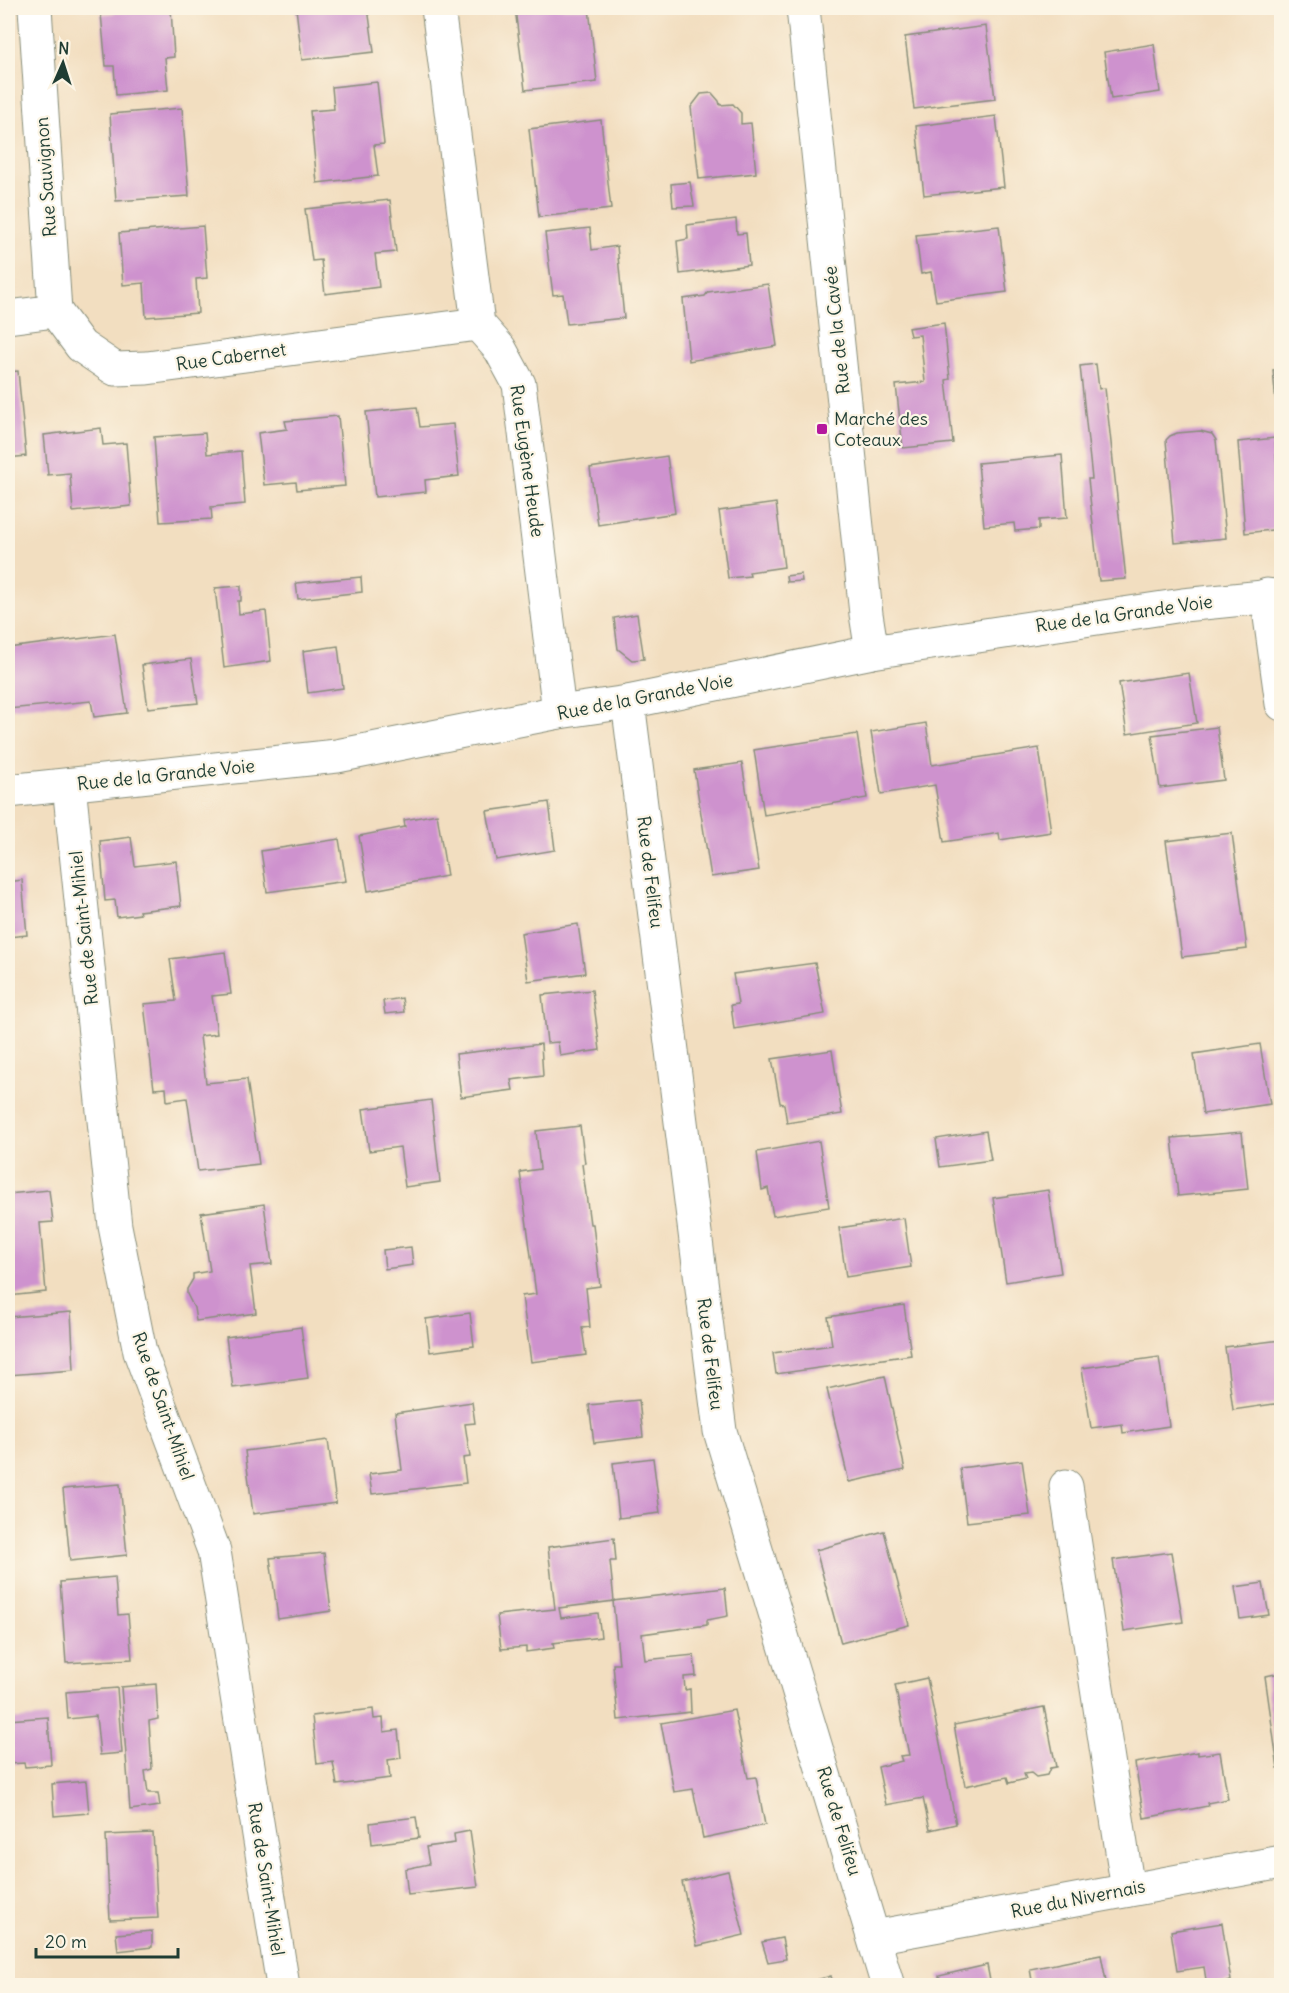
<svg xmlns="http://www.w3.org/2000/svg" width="1289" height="1993" font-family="Delius,sans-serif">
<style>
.building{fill:#ce92ce}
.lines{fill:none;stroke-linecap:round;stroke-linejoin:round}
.minor-casing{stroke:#888e7a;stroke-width:35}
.minor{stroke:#fff;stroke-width:33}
.poi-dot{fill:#b5179e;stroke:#fcf5e5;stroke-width:2}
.labels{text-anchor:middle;stroke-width:4.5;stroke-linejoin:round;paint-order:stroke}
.street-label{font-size:18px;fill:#1f3d34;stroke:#fcf5e5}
.poi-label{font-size:18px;fill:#1f3d34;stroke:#fcf5e5;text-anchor:start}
</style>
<rect width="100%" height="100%" fill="#fcf5e5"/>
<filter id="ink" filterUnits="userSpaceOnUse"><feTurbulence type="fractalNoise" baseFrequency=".0167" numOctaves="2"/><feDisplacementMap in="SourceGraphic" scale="12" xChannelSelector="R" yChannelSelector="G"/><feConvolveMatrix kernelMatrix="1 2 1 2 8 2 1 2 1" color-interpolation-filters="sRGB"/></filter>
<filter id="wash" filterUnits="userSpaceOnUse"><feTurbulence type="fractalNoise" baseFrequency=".008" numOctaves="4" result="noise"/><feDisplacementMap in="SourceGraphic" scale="24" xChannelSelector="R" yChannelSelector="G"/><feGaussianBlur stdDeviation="1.35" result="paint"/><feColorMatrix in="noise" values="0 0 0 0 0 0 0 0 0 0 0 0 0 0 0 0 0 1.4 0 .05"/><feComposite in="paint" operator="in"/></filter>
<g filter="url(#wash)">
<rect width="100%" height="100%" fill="#f2dec0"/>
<g id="blocks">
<!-- building -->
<g class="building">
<path d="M296 8H368L374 52 302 60Z"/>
<path d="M515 8H589L597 82 525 90Z"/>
<path d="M171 9 174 57 165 58 168 90 116 95 114 66H106L101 14Z"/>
<path d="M986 26 995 99 914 109 905 37Z"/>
<path d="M1154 44 1160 92 1111 99 1104 52Z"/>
<path d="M377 82 384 144 374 145 378 176 317 183 310 111 334 109 332 87Z"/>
<path d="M712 93 719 101 720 105 733 104 741 113V124L751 123 756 173 699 179 691 107 701 94Z"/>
<path d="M182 108 189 196 116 201 110 114Z"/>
<path d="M996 116 1004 187 924 195 916 126Z"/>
<path d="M601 120 611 209 539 217 529 129Z"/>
<path d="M690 182 694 206 673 207 671 184Z"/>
<path d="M390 200 396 252 375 254 379 287 325 294 321 260 312 261 305 209Z"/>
<path d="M736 219 737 234 746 233 749 265 680 274 677 241 688 239 687 225Z"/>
<path d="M203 226 207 278 196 279 198 313 146 317 144 283 123 285 119 233Z"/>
<path d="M999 226 1007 292 936 301 931 272 921 274 916 235Z"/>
<path d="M590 228 592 250 617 246 624 318 567 324 563 294 553 295 545 233Z"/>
<path d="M768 284 777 346 689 361 683 299 705 296 708 292Z"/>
<path d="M944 323 950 379 946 380 953 443 903 448 896 385 925 382 920 335 910 336 908 328Z"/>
<path d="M1096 364 1099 389 1105 388 1126 579 1099 581 1088 479H1092L1080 366Z"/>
<path d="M1281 369V437H1279L1273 370Z"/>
<path d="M18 371 26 456 8 458V372Z"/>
<path d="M417 407 420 427 453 424 459 476 425 480 426 492 375 497 366 412Z"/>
<path d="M338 416 345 486 297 490 296 482 264 485 258 433 287 429 285 421Z"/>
<path d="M101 428 103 445 126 443 131 506 73 512 70 473 48 475 44 435Z"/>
<path d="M1200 431 1212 434 1216 440 1226 538 1175 543 1166 440 1170 436 1177 433Z"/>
<path d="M205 433 207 454 241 451 245 504 211 507 212 519 160 522 154 437Z"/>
<path d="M1275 438 1281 529 1245 533 1238 442Z"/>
<path d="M1062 455 1067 518 1039 520V529L1015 531 1014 523 984 526 978 463Z"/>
<path d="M667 456 675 513 598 525 590 468Z"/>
<path d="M776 503 784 567 749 572 750 576 728 578 719 511Z"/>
<path d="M801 574 802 581 787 582 786 576Z"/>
<path d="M361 577 362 592 298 599 296 583Z"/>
<path d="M241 586V601H238L239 614 266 611 271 661 224 668 215 588Z"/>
<path d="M637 614 644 659 632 660 618 649 614 618Z"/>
<path d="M115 634 127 713 94 717 91 701 8 709V648Z"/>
<path d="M338 646 343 688 308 693 303 651Z"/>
<path d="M191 659 198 703 148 708 142 665Z"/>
<path d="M1189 673 1197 723 1127 734 1119 683Z"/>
<path d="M926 723 932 765 1039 748 1051 832 1000 840 999 833 944 842 935 785 881 794 871 732Z"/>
<path d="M1217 727 1224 780 1160 788 1152 735Z"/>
<path d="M857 734 867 798 764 815 754 750Z"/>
<path d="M742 763 759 870 711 877 694 770Z"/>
<path d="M549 802 555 850 496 860 487 811Z"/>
<path d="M437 814 447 876 368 891 359 836 405 827 404 820Z"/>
<path d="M1232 833 1247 949 1182 957 1166 841Z"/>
<path d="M131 837 135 866 176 861 181 906 139 911 140 914 117 917 115 900 105 901 100 841Z"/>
<path d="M339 839 346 881 267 892 261 851Z"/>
<path d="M22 880 27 935 8 937V882Z"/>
<path d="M578 924 585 973 528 981 521 933Z"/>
<path d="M225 952 231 994 212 996 217 1034 200 1036 206 1083 247 1079 259 1164 198 1171 187 1098 167 1101 166 1088 154 1089 144 1004 176 1001 170 959Z"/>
<path d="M815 963 825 1014 734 1029 731 1005 738 1004 733 974Z"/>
<path d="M592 990 600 1050 560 1056 558 1042 547 1043 542 995Z"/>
<path d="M402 998 404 1012 385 1014 383 1001Z"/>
<path d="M541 1044 543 1076 511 1080 513 1090 461 1097 456 1054Z"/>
<path d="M1260 1044 1270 1104 1203 1114 1194 1054Z"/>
<path d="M832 1050 842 1114 787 1123 784 1104 780 1103 772 1059Z"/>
<path d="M431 1100 440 1182 405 1187 400 1147 369 1151 363 1109Z"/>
<path d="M580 1126 585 1163 582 1164 590 1224H593L600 1286 586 1288 590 1327 582 1328 586 1355 531 1362 522 1296 536 1294 520 1172 540 1169 536 1131Z"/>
<path d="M986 1131 991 1160 940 1167 936 1139Z"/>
<path d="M1242 1132 1248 1189 1178 1196 1172 1138Z"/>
<path d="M819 1141 829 1207 773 1216 768 1188 762 1190 757 1152Z"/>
<path d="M49 1190 53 1222 40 1223 46 1292 8 1296V1194Z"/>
<path d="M1048 1190 1061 1273 1006 1282 993 1198Z"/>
<path d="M264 1204 272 1264 250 1266 256 1313 196 1321 194 1308 187 1294V1289L193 1279V1274L210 1271 201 1213Z"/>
<path d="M904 1218 911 1267 846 1277 839 1228Z"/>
<path d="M411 1247 413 1265 385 1269 383 1250Z"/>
<path d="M904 1305 911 1355 776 1374 773 1353 832 1345 828 1317Z"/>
<path d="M71 1312 74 1370 8 1375V1317Z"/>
<path d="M470 1313 474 1346 430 1352 426 1319Z"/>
<path d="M301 1327 308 1378 233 1388 226 1337Z"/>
<path d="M1281 1340V1403L1233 1410 1225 1347Z"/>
<path d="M1159 1357 1169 1426 1123 1433 1122 1424 1091 1428 1082 1368Z"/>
<path d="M885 1376 905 1470 849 1482 827 1389Z"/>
<path d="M639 1400 643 1437 594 1443 589 1405Z"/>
<path d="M472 1402 475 1423 465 1424 470 1457 463 1458 466 1483 372 1494 369 1474 402 1470 395 1413Z"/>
<path d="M328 1440 336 1503 253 1514 245 1451Z"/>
<path d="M653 1458 660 1513 619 1518 613 1463Z"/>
<path d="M1022 1460 1030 1515 967 1522 960 1468Z"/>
<path d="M120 1484 127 1555 70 1561 63 1489Z"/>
<path d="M884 1531 909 1625 841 1643 816 1550Z"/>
<path d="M614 1538 616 1561H610L614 1601 559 1608 561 1618 598 1613 601 1637 553 1643 554 1648 526 1652V1647L501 1649 497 1615 555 1609 548 1547Z"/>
<path d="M1171 1552 1183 1622 1124 1631 1113 1560Z"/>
<path d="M324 1553 331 1611 278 1619 270 1558Z"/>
<path d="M115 1577 118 1615 128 1614 132 1659 66 1663 60 1582Z"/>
<path d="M1263 1583 1269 1615 1240 1619 1235 1587Z"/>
<path d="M725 1588 728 1616 707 1620V1625L642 1634 645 1660 694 1655 696 1676 684 1677 685 1690 690 1689 691 1712 618 1720 613 1664H619L613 1601Z"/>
<path d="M1281 1673V1767L1278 1768 1265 1676Z"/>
<path d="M927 1678 956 1824 930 1830 923 1798 886 1805 878 1767 902 1761 900 1756 909 1755 895 1685Z"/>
<path d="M156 1684 158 1719 149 1721 152 1769 145 1771 148 1793H158L160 1806 130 1810 121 1687Z"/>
<path d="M117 1688 122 1753 100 1755 96 1716 68 1719 66 1692Z"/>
<path d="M1044 1707 1056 1767 1050 1768 1047 1775 1036 1777 1031 1773 1024 1774 1026 1779 1009 1783 1007 1777 965 1786 954 1725Z"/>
<path d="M373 1709 374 1719 383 1718 384 1732 398 1730 401 1758 388 1760 390 1778 337 1785 333 1762 317 1764 312 1716Z"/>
<path d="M734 1710 748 1778 756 1777 765 1825 703 1838 693 1789 674 1792 661 1723Z"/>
<path d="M48 1717 51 1765 25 1767 24 1763 8 1764V1720Z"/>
<path d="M1198 1752V1755L1220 1752 1228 1799 1207 1803 1208 1806 1144 1818 1135 1763Z"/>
<path d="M86 1781 89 1813 54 1816 52 1784Z"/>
<path d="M416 1817 419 1838 372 1844 370 1823Z"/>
<path d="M470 1831 478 1887 408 1895 405 1869 429 1864 426 1847 455 1843 454 1834Z"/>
<path d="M153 1833 158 1918 110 1920 106 1835Z"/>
<path d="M728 1871 744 1935 697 1946 682 1882Z"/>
<path d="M1222 1923 1231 1981 1207 1986 1204 1967 1177 1971 1171 1931Z"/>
<path d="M152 1931V1947L118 1951 116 1934Z"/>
<path d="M782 1938 786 1959 768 1962 762 1942Z"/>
<path d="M1101 1955 1107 1986H1033L1030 1969Z"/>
<path d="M987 1965 991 1986H941L939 1976Z"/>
<path d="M831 1976 834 1986H798V1985Z"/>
</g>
</g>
</g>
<g filter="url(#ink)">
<use href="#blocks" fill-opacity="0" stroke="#888e7a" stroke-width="1.5"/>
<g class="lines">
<!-- minor casing -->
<g class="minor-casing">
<g id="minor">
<path d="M35 8 55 311"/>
<path d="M438 8 478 324 500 349 519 384 559 712"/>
<path d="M803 8 866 614 872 652"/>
<path d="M8 317 55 311 81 346 115 369 147 368 478 324"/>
<path d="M1267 595 1282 704"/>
<path d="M628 702 720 1431 888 1986"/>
<path d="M69 785 115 1226 140 1352 214 1551 283 1986"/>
<path d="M8 791 337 756 559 712 628 702 872 652 1183 605 1282 595"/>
<path d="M1066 1486 1128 1890"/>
<path d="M874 1937 1282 1862"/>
</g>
</g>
<!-- minor -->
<use href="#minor" class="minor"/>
</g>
</g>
<!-- markers -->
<rect class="poi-dot" x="816" y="423" width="12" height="12" rx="3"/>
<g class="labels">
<!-- street labels -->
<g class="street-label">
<text transform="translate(46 177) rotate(-94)" y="6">Rue Sauvignon</text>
<text transform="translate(837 330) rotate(-96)" y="6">Rue de la Cavée</text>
<text transform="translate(231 357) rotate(-8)" y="6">Rue Cabernet</text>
<text transform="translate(527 461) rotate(82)" y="6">Rue Eugène Heude</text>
<text transform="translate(1124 614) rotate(-8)" y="6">Rue de la Grande Voie</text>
<text transform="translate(645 697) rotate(-11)" y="6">Rue de la Grande Voie</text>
<text transform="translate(166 775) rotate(-6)" y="6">Rue de la Grande Voie</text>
<text transform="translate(650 872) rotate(83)" y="6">Rue de Felifeu</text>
<text transform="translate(84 928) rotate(-96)" y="6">Rue de Saint-Mihiel</text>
<text transform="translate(710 1354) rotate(83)" y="6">Rue de Felifeu</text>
<text transform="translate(163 1406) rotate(71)" y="6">Rue de Saint-Mihiel</text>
<text transform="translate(839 1821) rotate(73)" y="6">Rue de Felifeu</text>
<text transform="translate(266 1879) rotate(81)" y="6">Rue de Saint-Mihiel</text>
<text transform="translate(1078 1899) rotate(-11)" y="6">Rue du Nivernais</text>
</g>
<!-- poi labels -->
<g class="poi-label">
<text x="834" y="425">Marché des<tspan x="834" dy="21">Coteaux</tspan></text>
</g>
</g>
<!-- margin -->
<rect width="1289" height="1993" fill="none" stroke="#fcf5e5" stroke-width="30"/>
<!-- north arrow -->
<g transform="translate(63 63) rotate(3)" stroke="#fcf5e5" stroke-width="4.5" paint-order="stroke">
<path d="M0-4.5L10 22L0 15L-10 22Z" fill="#1f3d34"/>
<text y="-9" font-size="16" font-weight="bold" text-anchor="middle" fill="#1f3d34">N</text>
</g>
<!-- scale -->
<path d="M36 1948v9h142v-9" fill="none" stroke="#1f3d34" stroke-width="3"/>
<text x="45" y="1948" font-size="18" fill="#1f3d34" stroke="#fcf5e5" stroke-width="4.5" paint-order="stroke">20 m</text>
</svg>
